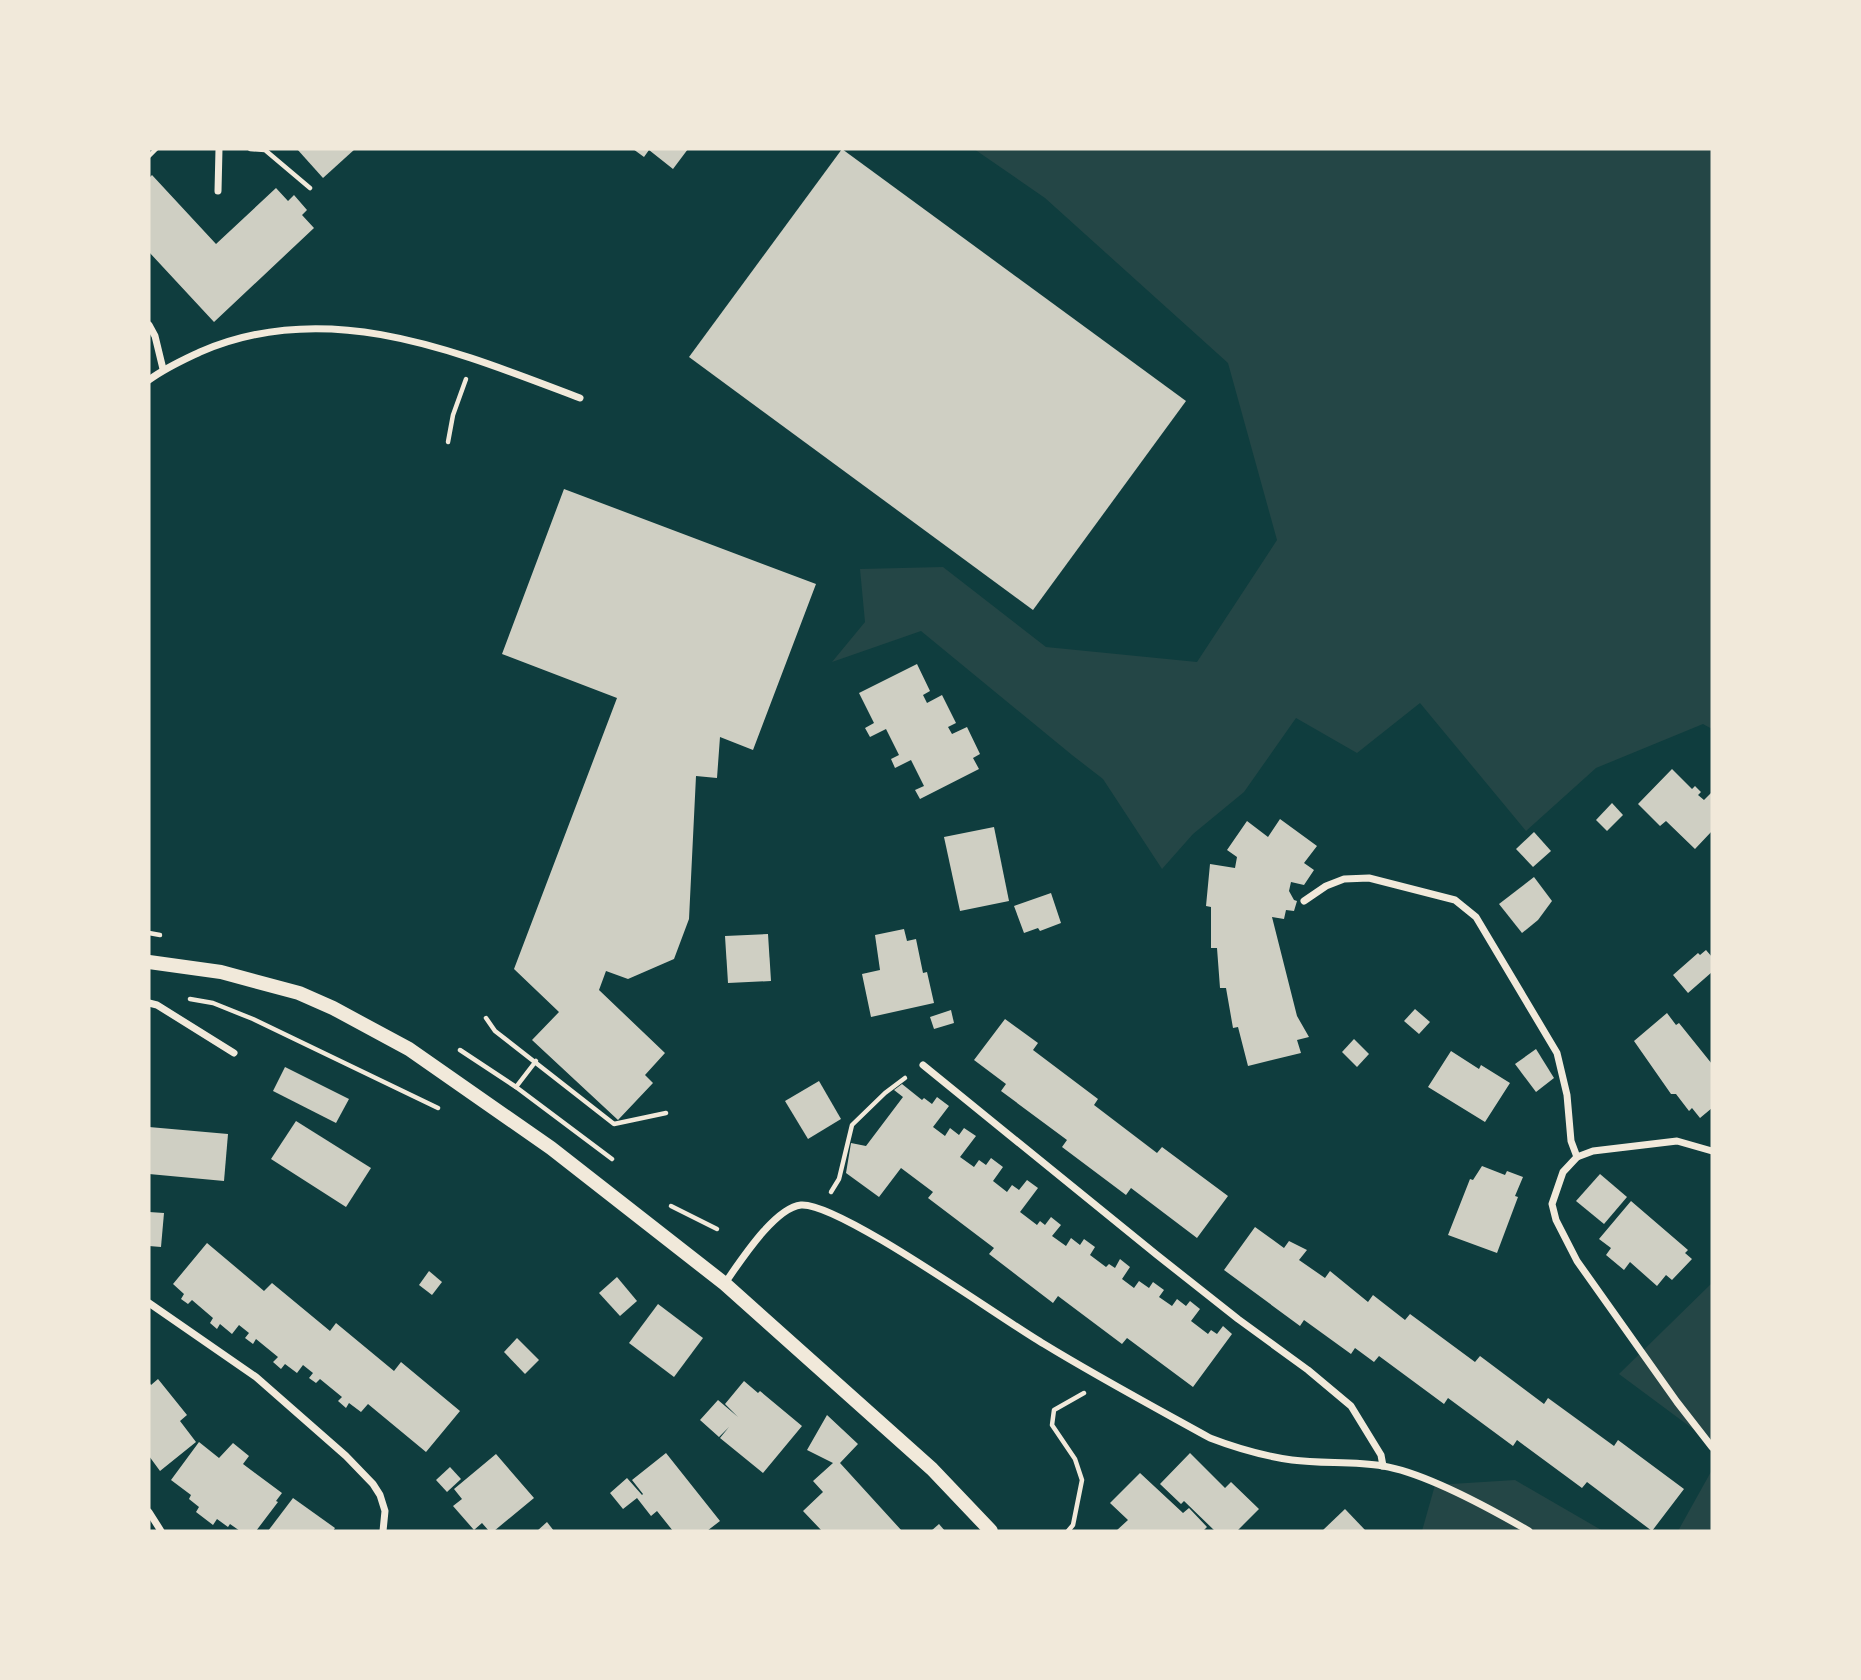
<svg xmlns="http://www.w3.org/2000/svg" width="1861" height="1680" font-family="Jost,sans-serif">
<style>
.green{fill:#244646}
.building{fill:#cfcfc3}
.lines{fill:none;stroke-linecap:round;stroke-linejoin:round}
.path{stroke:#f1e9da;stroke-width:4.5}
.minor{stroke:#f1e9da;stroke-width:7}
.secondary{stroke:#f1e9da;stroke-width:14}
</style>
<rect width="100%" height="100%" fill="#0f3d3e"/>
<!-- green -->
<g class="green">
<path d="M974 149H1712V729L1703 724 1596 768 1526 831 1420 703 1357 753 1296 718 1244 792 1193 834 1162 869 1103 779 1072 755 921 631 832 662 865 622 860 569 943 567 1046 647 1197 662 1277 540 1228 363 1045 198Z"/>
<path d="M1712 1283V1443L1619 1374Z"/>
<path d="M1712 1470V1531H1678Z"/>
<path d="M1515 1480 1603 1531H1422L1435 1485Z"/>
</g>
<!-- building -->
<g class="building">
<path d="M297 149H355L323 178Z"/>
<path d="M633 149H688L673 169 649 150 644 157Z"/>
<path d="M842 149 1186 401 1033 610 689 357Z"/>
<path d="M152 175 216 244 276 188 288 201 294 195 307 210 302 215 314 228 214 322 149 252V178Z"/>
<path d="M564 489 816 584 753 750 720 737 717 778 696 776 689 919 674 959 628 979 606 971 599 990 665 1053 645 1075 653 1083 618 1120 532 1040 559 1012 514 969 617 698 502 654Z"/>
<path d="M917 664 930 691 923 695 927 703 942 695 956 723 948 727 952 734 967 727 980 754 973 758 979 769 920 799 915 790 924 786 911 760 895 768 891 759 899 755 886 729 870 737 865 728 874 723 859 693Z"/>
<path d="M1672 769 1692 789 1695 786 1701 792 1698 795 1704 800 1712 792V831L1695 849 1666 821 1660 826 1638 804Z"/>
<path d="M1612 803 1623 815 1607 831 1596 820Z"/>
<path d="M1280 819 1317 846 1304 863 1314 870 1304 885 1291 882 1289 891 1294 900 1297 901 1294 911 1286 910 1284 919 1272 917 1297 1016 1309 1037 1297 1040 1301 1053 1248 1066 1238 1027 1233 1028 1226 988H1220L1217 948H1211V907L1206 906 1210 864 1235 868 1237 857 1227 850 1247 821 1268 837Z"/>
<path d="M994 827 1009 901 960 911 944 837Z"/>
<path d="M1534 832 1551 851 1533 867 1516 849Z"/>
<path d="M1534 877 1552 901 1538 920 1522 933 1499 904Z"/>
<path d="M1051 893 1061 923 1040 931 1038 928 1024 933 1014 906Z"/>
<path d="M904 929 907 941 916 939 923 973 927 972 934 1003 871 1017 862 974 880 970 875 935Z"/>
<path d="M768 934 771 981 728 983 725 936Z"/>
<path d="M1706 950 1712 957V972L1688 993 1673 975 1698 953 1700 955Z"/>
<path d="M1415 1009 1430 1022 1419 1034 1404 1021Z"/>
<path d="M951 1010 954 1023 934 1029 930 1017Z"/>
<path d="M1667 1013 1676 1025 1679 1023 1712 1064V1108L1700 1118 1692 1108 1689 1111 1676 1094H1671L1634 1041Z"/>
<path d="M1005 1019 1038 1043 1033 1050 1098 1099 1094 1105 1157 1153 1162 1147 1228 1196 1197 1238 1131 1188 1126 1195 1062 1147 1067 1140 1001 1091 1006 1084 974 1060Z"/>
<path d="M1354 1039 1369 1054 1357 1067 1342 1052Z"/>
<path d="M1536 1049 1554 1078 1536 1092 1515 1064Z"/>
<path d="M1451 1051 1479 1069 1481 1065 1510 1083 1485 1122 1428 1087Z"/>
<path d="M285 1067 349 1099 336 1123 273 1091Z"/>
<path d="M819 1081 841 1119 808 1139 785 1101Z"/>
<path d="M902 1084 922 1100 924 1098 932 1104 937 1097 949 1106 933 1127 945 1136 950 1128 959 1135 964 1128 976 1136 960 1157 974 1167 979 1160 986 1165 991 1158 1003 1167 993 1181 1007 1192 1012 1185 1019 1190 1027 1180 1038 1188 1020 1212 1037 1225 1040 1221 1045 1225 1051 1217 1061 1225 1052 1236 1066 1246 1071 1238 1080 1245 1084 1239 1095 1247 1090 1255 1106 1267 1109 1264 1115 1268 1120 1259 1130 1267 1122 1279 1134 1288 1139 1281 1149 1288 1153 1282 1164 1290 1159 1297 1172 1306 1177 1299 1186 1306 1190 1301 1200 1309 1191 1321 1208 1334 1211 1330 1217 1334 1223 1326 1232 1334 1193 1387 1127 1338 1122 1344 1058 1296 1053 1303 989 1254 994 1248 928 1198 933 1192 901 1168 879 1197 846 1173 851 1143 866 1146 903 1097 894 1090Z"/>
<path d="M296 1121 371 1168 346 1207 271 1159Z"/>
<path d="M149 1127 228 1134 224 1181 149 1174Z"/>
<path d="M1482 1166 1505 1175 1507 1171 1523 1177 1515 1196 1518 1197 1497 1253 1448 1235 1470 1179 1473 1180Z"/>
<path d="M1600 1174 1627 1197 1604 1224 1576 1201Z"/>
<path d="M1631 1201 1688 1250 1685 1253 1692 1259 1672 1280 1666 1275 1657 1286 1630 1262 1624 1270 1606 1255 1611 1248 1599 1239Z"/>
<path d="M149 1212 164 1213 161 1247 149 1246Z"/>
<path d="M1255 1227 1284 1248 1289 1241 1307 1250 1299 1260 1325 1278 1330 1271 1368 1302 1373 1295 1405 1320 1410 1314 1475 1362 1480 1356 1544 1404 1548 1398 1614 1446 1618 1440 1684 1489 1652 1531 1587 1482 1582 1488 1517 1440 1513 1446 1448 1398 1444 1404 1379 1356 1374 1362 1355 1348 1351 1354 1304 1320 1300 1326 1224 1270Z"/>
<path d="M207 1243 264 1291 272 1283 330 1331 336 1323 394 1371 401 1362 460 1411 426 1452 368 1404 361 1412 349 1403 346 1408 338 1401 342 1397 320 1379 316 1383 309 1378 313 1373 303 1365 297 1373 285 1364 281 1369 273 1362 278 1357 256 1339 253 1344 245 1338 249 1333 239 1325 232 1334 220 1324 217 1329 210 1323 213 1318 192 1300 188 1304 181 1299 184 1294 173 1284Z"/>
<path d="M429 1271 442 1282 432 1295 419 1285Z"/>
<path d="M617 1277 637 1301 620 1316 599 1293Z"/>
<path d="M658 1304 703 1338 674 1377 629 1343Z"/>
<path d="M517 1338 539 1360 525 1374 504 1352Z"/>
<path d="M158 1379 187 1415 180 1421 196 1442 160 1471 149 1456V1382L151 1385Z"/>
<path d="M744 1381 758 1393 760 1391 802 1426 763 1473 720 1438 729 1427 719 1437 700 1420 718 1400 738 1417 725 1404Z"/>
<path d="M827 1415 858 1444 840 1463 902 1531H822L803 1511 823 1492 813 1481 833 1463 807 1450Z"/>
<path d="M199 1442 219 1458 233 1443 249 1456 243 1464 282 1493 276 1501 278 1502 256 1531H240L230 1524 228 1527 217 1519 213 1525 196 1512 199 1507 189 1499 191 1495 171 1480Z"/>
<path d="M666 1453 720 1521 707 1531H673L657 1511 651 1516 637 1498 623 1509 610 1493 627 1478 642 1495 643 1494 632 1480Z"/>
<path d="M1190 1453 1225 1488 1231 1482 1259 1509 1237 1531H1215L1184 1501 1181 1504 1160 1484Z"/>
<path d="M496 1454 534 1498 494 1531H489L482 1523 474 1530 453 1506 462 1499 454 1489Z"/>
<path d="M450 1467 461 1479 447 1492 436 1480Z"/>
<path d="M1140 1473 1183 1513 1189 1508 1207 1527 1203 1531H1116L1128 1520 1110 1503Z"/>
<path d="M293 1498 335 1528 333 1531H268Z"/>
<path d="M1345 1509 1366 1531H1322Z"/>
<path d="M547 1522 554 1531H537Z"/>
<path d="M939 1524 945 1531H931Z"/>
</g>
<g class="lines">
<!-- path -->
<g class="path">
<path d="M250 149 265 150 310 188"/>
<path d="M149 156 156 149"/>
<path d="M448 442 453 415 466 379"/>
<path d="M149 933 160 935"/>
<path d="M190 999 213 1003 253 1019 438 1108"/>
<path d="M486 1018 495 1031 614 1124 666 1113"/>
<path d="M460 1050 516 1087 612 1159"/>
<path d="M516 1087 536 1061"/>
<path d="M831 1192 839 1179 852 1125 885 1093 905 1078"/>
<path d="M671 1206 717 1229"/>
<path d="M1068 1531 1073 1525 1082 1480 1075 1459 1052 1425 1054 1410 1084 1393"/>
</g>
<!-- minor -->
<g class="minor">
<path d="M218 191 219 149"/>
<path d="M149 325 155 336 163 369"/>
<path d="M149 380C165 368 181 361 200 352 328 296 458 352 580 398"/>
<path d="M1304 901 1326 886 1344 879 1369 878 1455 900 1476 917 1557 1053 1567 1095 1571 1141 1577 1157"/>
<path d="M149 1003 157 1005 234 1053"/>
<path d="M923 1065 1157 1255 1238 1319 1308 1370 1351 1406 1381 1455 1383 1466"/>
<path d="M1712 1151 1677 1141 1593 1151 1577 1157 1563 1172 1552 1204 1556 1220 1577 1261 1677 1402 1712 1447"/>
<path d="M725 1283C740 1262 774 1208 801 1205 839 1202 1001 1319 1044 1344 1098 1377 1154 1407 1210 1438 1236 1448 1264 1456 1292 1460 1322 1464 1353 1461 1383 1466 1426 1473 1491 1509 1529 1531"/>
<path d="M149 1303 256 1377 346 1456 373 1484 380 1495 385 1511 383 1531"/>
<path d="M149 1512 161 1531"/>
</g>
<!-- secondary -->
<path class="secondary" d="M149 962 221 972 299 993 333 1008 409 1049 551 1148 725 1284 932 1469 991 1531"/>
</g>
<!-- border -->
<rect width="1861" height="1680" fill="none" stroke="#f1e9da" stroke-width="301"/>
</svg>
